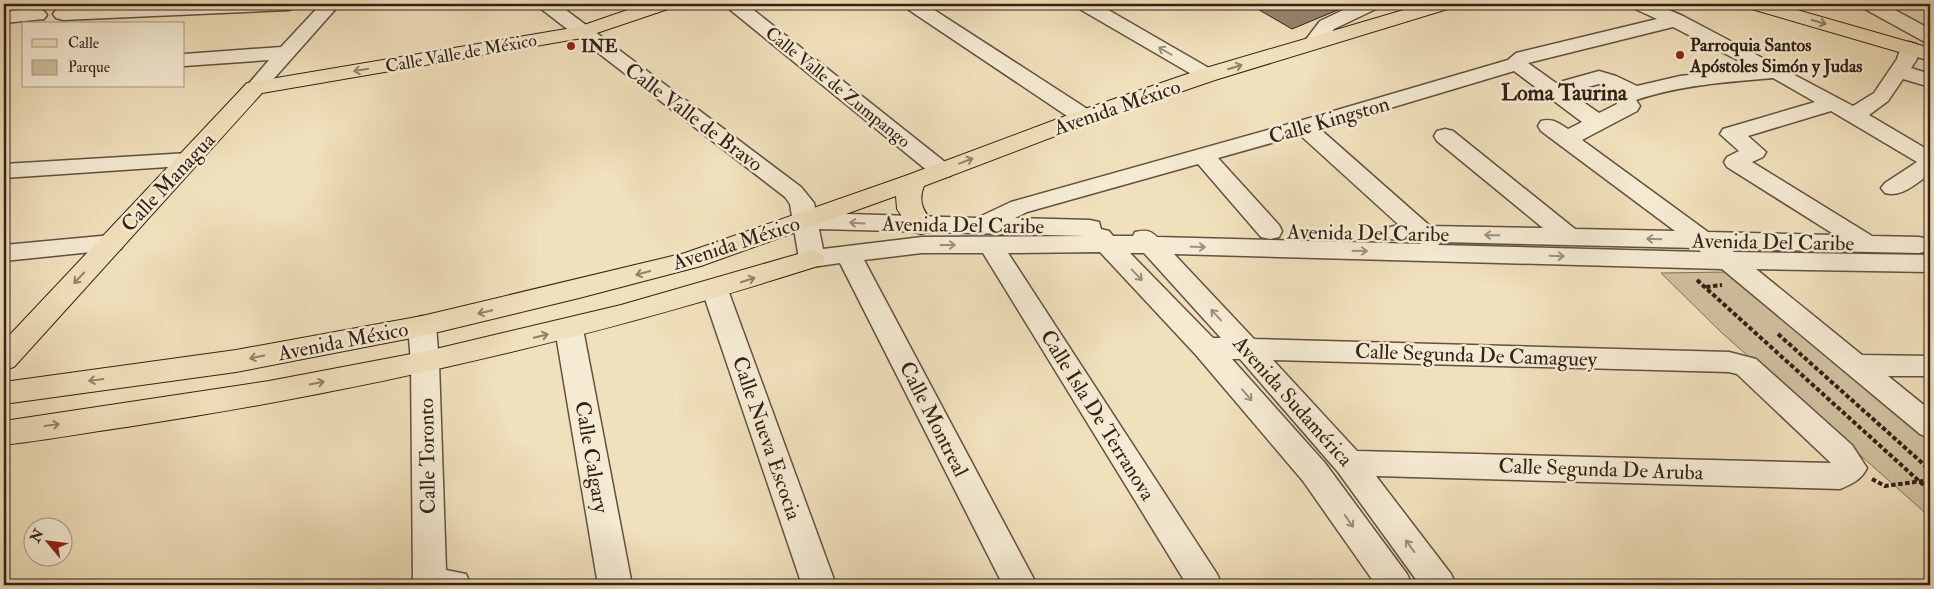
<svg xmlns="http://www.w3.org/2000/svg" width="1934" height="589" font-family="'IM FELL Double Pica',serif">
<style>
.green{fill:#d0c09f;stroke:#81705b}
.building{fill:#95846c;stroke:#322117}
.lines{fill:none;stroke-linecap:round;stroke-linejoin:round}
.minor-casing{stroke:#625140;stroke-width:3}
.major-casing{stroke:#322117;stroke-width:2}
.path{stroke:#322117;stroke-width:4;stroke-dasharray:4.5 2.5;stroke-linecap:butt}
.minor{fill:#f5ebd3;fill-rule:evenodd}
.major{fill:#f0e0bb;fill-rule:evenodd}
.oneway{stroke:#918069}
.oneway2{stroke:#9d907e}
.poi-dot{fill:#8f2418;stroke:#f5ebd3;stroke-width:2}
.labels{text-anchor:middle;stroke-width:5;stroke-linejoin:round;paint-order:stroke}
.far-poi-label{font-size:18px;font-weight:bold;fill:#322117;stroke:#f5ebd3;text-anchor:start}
.far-street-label{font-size:18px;fill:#322117;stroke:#f5ebd3}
.street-label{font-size:21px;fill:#322117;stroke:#f5ebd3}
.neighbourhood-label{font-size:22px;font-weight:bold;fill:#322117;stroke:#f5ebd3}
</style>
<rect width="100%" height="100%" fill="#f0e0bb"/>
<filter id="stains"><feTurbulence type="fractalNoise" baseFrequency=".004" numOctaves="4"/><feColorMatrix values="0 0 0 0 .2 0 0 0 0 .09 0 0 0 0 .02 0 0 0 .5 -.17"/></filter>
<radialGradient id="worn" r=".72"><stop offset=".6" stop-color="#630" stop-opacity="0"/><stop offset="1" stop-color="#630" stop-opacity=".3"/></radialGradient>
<!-- green -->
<path class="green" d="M1726 272 1930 439V517L1722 333 1661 273Z"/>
<!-- building -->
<path class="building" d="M1249 4H1352L1292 29Z"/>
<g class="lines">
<!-- minor casing -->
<g class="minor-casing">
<g id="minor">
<path d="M166 4H297L295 8 288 10 63 20 56 18 53 14 56 10 63 8Z"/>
<path d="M321 4H340L262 92 255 94 248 92 245 88 269 60 184 66V54L281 47Z"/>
<path d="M538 4H558L801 187 814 203 816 213 977 218 1011 202 1296 122 1508 60 1516 53 1657 19 1633 8 1631 4H1655L1683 16 1853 106 1874 93 1897 59 1902 44 1909 42 1916 44 1919 48 1917 59 1911 68 1930 74V87L1903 79 1888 101 1869 115 1930 151V174C1916 183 1902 198 1885 193L1881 188 1885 183 1917 162 1831 111 1748 136 1766 152 1763 157 1752 162 1872 236 1919 237 1928 239 1930 243 1928 251 1919 253 1730 249 1734 252 1930 255V272L1756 269 1862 355 1930 356V376H1888L1930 410V438L1920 434 1722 269 1174 254 1254 339 1729 352 1756 359 1852 445 1867 468C1861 480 1852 484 1840 489L1376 476 1451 574 1456 585H1420L1338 472 1240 359H1232L1325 463 1407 574 1412 585H1376L1303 481 1196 355 1100 252 1008 253 1217 574 1222 585H1187L983 253H922L864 260 1037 585H1003L840 263 812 267 803 265 799 259 790 204 785 197 540 8ZM1673 27 1753 68 1680 76 1637 86 1616 76 1599 71 1556 83 1528 63ZM1514 71 1582 122 1568 129C1558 123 1553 118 1541 121L1538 126 1541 131 1675 231 1575 229 1453 131 1445 129 1437 131 1434 136 1437 141 1543 228 1430 226 1320 129ZM1773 78 1815 102 1723 129 1720 134 1739 151 1727 157 1724 162 1727 167 1835 235 1708 232 1582 140 1637 111 1640 106 1636 100C1680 85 1727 82 1773 78ZM1599 84 1617 92 1613 97 1617 104 1599 113 1569 92ZM1300 135 1399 225 1390 227 1387 233 1390 239 1418 241 1421 244 1157 237C1150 230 1145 230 1135 232L1133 236H1113L1109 231 1101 229 1099 222 1090 220 1015 218 1027 212 1198 164 1261 237 1270 239 1279 237 1282 231 1279 225 1218 158ZM819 229 1086 236 922 237 823 249ZM1441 242 1697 248 1701 252 1438 245ZM1130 253H1144L1221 338H1213ZM1273 360 1729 372 1737 374 1831 463 1357 451Z"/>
<path d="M726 4H746L950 166 954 171 950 176 942 178 934 176 728 8Z"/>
<path d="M904 4H925L1092 112 1095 117 1092 122 1084 124 1076 122 906 8Z"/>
<path d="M1076 4H1098L1214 71 1217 75 1214 79 1207 81 1200 79 1078 8Z"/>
<path d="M1356 4H1380L1378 8 1334 29 1321 46 1314 48 1307 46 1304 42 1320 21Z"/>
<path d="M1861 4H1884L1930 29V43L1923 41 1863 8Z"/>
<path d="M37 9 44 11 47 15 44 19 4 23V11Z"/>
<path d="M189 153 197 155 200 160 197 165 4 178V164Z"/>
<path d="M112 235 121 237 124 243 121 249 4 261V245Z"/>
<path d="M715 281 724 284 728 290 836 585H802L702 290 706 284Z"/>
<path d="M422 316 432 319 436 326 439 363 446 570 466 574 471 585H413L411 363 408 326 412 319Z"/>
<path d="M569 319 579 322 583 329 632 585H598L555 329 559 322Z"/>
</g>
</g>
<!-- major casing -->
<g class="major-casing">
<g id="major">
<path d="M645 4H674L671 8 582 38 262 93 14 367 4 370V341L247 83 578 27Z"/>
<path d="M1424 4H1454L1451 8 1215 80 1092 122 924 186C917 204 925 211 934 226L930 232 921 234 912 232 897 209 896 196 701 266 579 298 422 336 236 372 4 404V382L236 350 422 316 685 253 905 176 1076 112 1199 70Z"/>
<path d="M1745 4H1776L1930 48V61L1748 8Z"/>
<path d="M812 250 821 253 825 259 821 265C594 338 369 390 133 426 90 432 47 440 4 445V421L269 381 427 351 621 305Z"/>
</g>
</g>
<!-- path -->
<g class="path">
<path d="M1697 280 1930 491"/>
<path d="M1706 287 1722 285"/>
<path d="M1778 334 1930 470"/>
<path d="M1872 479 1885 486 1930 480"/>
</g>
<!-- minor -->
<use href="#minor" class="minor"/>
<!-- major -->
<use href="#major" class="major"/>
</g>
<!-- one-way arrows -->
<defs><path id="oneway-shaft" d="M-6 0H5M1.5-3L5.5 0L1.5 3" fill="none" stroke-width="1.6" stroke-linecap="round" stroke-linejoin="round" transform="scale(1.25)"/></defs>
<g class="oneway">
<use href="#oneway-shaft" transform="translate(1819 22) rotate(16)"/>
<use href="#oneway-shaft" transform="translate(1235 67) rotate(-17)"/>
<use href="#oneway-shaft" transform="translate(361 70) rotate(170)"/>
<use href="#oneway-shaft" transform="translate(966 161) rotate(-21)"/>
<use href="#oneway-shaft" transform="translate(643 273) rotate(165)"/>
<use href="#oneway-shaft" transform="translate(79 278) rotate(133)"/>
<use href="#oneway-shaft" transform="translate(748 280) rotate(-18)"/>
<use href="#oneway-shaft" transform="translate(485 312) rotate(167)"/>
<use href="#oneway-shaft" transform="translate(541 336) rotate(-13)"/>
<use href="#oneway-shaft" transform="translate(257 357) rotate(169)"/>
<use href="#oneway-shaft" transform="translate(96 380) rotate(172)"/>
<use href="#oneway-shaft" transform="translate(317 383) rotate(-11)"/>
<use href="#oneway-shaft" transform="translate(52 425) rotate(-8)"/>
</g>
<g class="oneway2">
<use href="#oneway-shaft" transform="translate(1165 51) rotate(-150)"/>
<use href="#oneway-shaft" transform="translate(857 223) rotate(-177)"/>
<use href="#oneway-shaft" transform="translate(1492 235) rotate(-179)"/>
<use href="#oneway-shaft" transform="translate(1654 239) rotate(-178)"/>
<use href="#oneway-shaft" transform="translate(948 245)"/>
<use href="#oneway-shaft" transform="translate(1198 247) rotate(1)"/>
<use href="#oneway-shaft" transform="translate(1360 251) rotate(1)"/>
<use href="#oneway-shaft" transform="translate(1557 256) rotate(2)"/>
<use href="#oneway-shaft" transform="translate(1137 275) rotate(46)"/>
<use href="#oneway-shaft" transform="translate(1216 315) rotate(-133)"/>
<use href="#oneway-shaft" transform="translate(1247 395) rotate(49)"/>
<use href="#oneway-shaft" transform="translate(1349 521) rotate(55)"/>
<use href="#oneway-shaft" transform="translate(1410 546) rotate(-126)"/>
</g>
<!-- markers -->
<g class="poi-dot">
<circle cx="571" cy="46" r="5"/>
<circle cx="1680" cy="55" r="5"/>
</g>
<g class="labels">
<!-- far-poi labels -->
<g class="far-poi-label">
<text x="1690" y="51">Parroquia Santos<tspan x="1690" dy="21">Apóstoles Simón y Judas</tspan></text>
<text x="581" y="52">INE</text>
</g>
<!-- far-street labels -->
<g class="far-street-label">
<text transform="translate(461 53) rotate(-10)" y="6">Calle Valle de México</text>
<text transform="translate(838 87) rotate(39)" y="6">Calle Valle de Zumpango</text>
</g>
<!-- street labels -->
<g class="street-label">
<text transform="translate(1117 107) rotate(-19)" y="7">Avenida México</text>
<text transform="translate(694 117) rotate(37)" y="7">Calle Valle de Bravo</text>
<text transform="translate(1329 120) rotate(-16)" y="7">Calle Kingston</text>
<text transform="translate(168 182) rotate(-47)" y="7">Calle Managua</text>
<text transform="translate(963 225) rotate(1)" y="7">Avenida Del Caribe</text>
<text transform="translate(1368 233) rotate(1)" y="7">Avenida Del Caribe</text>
<text transform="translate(1773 242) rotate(1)" y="7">Avenida Del Caribe</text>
<text transform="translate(736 243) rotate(-18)" y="7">Avenida México</text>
<text transform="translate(343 341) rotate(-11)" y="7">Avenida México</text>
<text transform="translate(1476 355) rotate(2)" y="7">Calle Segunda De Camaguey</text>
<text transform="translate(1293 401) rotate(48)" y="7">Avenida Sudamérica</text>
<text transform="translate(1098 415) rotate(58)" y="7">Calle Isla De Terranova</text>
<text transform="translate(934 419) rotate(63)" y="7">Calle Montreal</text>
<text transform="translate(767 438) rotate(71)" y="7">Calle Nueva Escocia</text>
<text transform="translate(427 456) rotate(-91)" y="7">Calle Toronto</text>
<text transform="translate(592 457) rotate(80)" y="7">Calle Calgary</text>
<text transform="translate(1601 469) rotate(2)" y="7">Calle Segunda De Aruba</text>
</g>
<!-- neighbourhood labels -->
<g class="neighbourhood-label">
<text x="1564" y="100">Loma Taurina</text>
</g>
</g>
<!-- margin -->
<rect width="1934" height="589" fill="none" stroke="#f0e0bb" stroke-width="20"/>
<rect x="5" y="5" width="1924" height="579" fill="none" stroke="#322117" stroke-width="2.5"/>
<rect x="10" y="10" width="1914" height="569" fill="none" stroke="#322117"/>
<!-- legend -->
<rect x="22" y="22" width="162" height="65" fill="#f5ebd3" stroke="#a79a88"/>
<rect x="32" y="39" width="25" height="8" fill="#f0e0bb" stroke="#a79a88"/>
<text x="68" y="48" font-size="15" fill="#322117">Calle</text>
<rect x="32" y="60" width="25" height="15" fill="#d0c09f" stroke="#a79a88"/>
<text x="68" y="72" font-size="15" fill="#322117">Parque</text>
<!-- north arrow -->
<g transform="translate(48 542) rotate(299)"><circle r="24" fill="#f5ebd3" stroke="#a79a88"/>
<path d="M0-4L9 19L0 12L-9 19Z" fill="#8f2418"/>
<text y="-8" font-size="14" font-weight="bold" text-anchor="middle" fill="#322117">N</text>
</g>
<rect width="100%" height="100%" filter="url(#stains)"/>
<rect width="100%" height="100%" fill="url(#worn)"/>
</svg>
